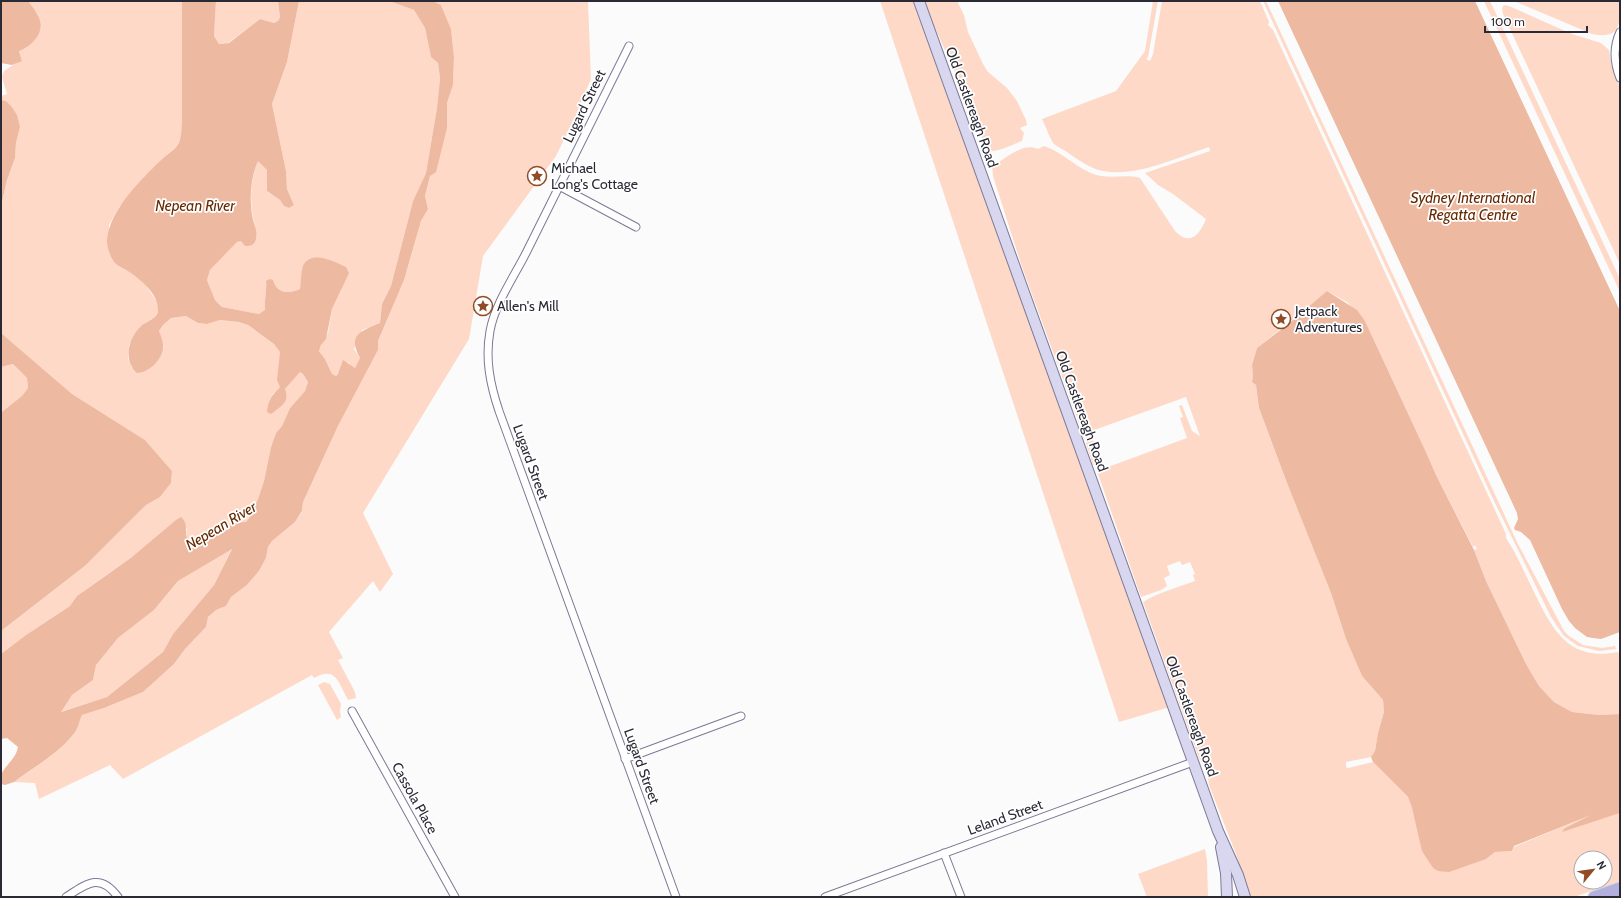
<svg xmlns="http://www.w3.org/2000/svg" width="1621" height="898" font-family="Cabin,sans-serif">
<style>
.green{fill:#fed9c7;fill-rule:evenodd}
.water{fill:#edb9a0;fill-rule:evenodd}
.lines{fill:none;stroke-linecap:round;stroke-linejoin:round}
.street-casing{stroke:#7b7a97;stroke-width:9}
.secondary-casing{stroke:#7b7a97;stroke-width:12}
.primary-casing{stroke:#d4d4d7;stroke-width:13}
.street{stroke:#fff;stroke-width:7}
.secondary{stroke:#d9d7ef;stroke-width:10}
.primary{stroke:#b3b0df;stroke-width:11}
.labels{text-anchor:middle;stroke-width:3.5;stroke-linejoin:round;paint-order:stroke}
.street-label{font-size:14px;fill:#2a2a36;stroke:#fff}
.poi-label{font-size:14px;fill:#2a2a36;stroke:#fff;text-anchor:start}
.water-label{font-size:15px;font-style:italic;fill:#662900;stroke:#fff}
</style>
<rect width="100%" height="100%" fill="#fbfbfb"/>
<!-- green -->
<g class="green">
<path d="M28 1H182V122L181 138 177 146 162 159 119 207 109 225V252L116 264 136 276 145 284 157 302 159 310 155 317 140 327 129 345 128 358 132 368 164 348 159 331 163 325 171 318 186 316 198 323 207 324 220 320 239 322 248 325 274 344 280 352V387L271 396 285 389 300 372 303 374 308 382 305 391 290 408 282 426 276 433 271 447 264 481 258 499 250 517 246 522C226 521 212 543 196 543 192 543 189 539 186 536L187 528 132 557 106 575 77 596 70 606 26 635 1 654V631L86 565 146 505 160 497 171 483 172 471 145 440 72 394 1 333V206L7 180 15 158 16 143 20 127 6 101 1 100V96L7 94 2 77 4 71 19 61H22L19 51 38 15Z"/>
<path d="M216 1H278L280 17 278 21 274 23 260 19 228 43 219 44 214 36Z"/>
<path d="M299 1H389L414 10 425 28 431 57 438 63 440 78 437 108 426 173 413 201 391 286 382 304 380 323 362 330 354 349 360 358 355 368 351 367 348 362 336 376 332 374 325 359 319 351 321 345 328 333 332 309 341 290 303 266 300 289C289 294 277 294 273 280L266 282C267 292 264 300 265 311L259 314 222 307 215 300 207 280 210 270 237 242 257 236C250 210 248 186 258 160L267 170V191L280 200 284 206 289 208 294 205 287 189 286 171 272 104 287 62Z"/>
<path d="M433 1H588L591 79 576 115 556 156 483 256 469 339 363 513 393 574 380 592 373 581 329 632 343 658 338 660 355 692 356 698 348 700C338 682 336 666 314 678L312 675 123 779 110 765 39 799 35 783 14 782C35 767 60 753 75 732 79 727 79 721 82 715L104 708 143 692 174 664 185 649 206 627 208 617 216 610 226 606 231 597 247 585 259 571 266 558 268 547 272 541 295 522 302 512 303 502 338 426 378 350V341L404 280 421 221 428 209 425 196 430 176 447 128V103L453 85 454 57 451 29 441 5Z"/>
<path d="M880 1H914L1170 707 1119 722Z"/>
<path d="M925 1H957L964 15 968 32 983 64 988 72 1007 88 1017 101 1026 120 1027 125 1020 128 1024 133 1022 141C1013 144 996 154 987 150L964 92 934 26Z"/>
<path d="M1153 1H1158L1148 57 1146 59 1150 61 1153 54 1162 1H1260L1269 22 1268 25 1273 30 1506 534V538L1511 546C1519 560 1526 575 1533 590 1552 629 1568 662 1618 652L1620 656V714L1599 715 1572 712 1554 702 1539 686 1526 664 1486 581 1474 550 1477 549 1475 545 1473 547 1436 475 1425 450 1365 321 1347 302 1327 291 1322 296 1257 348 1252 365 1253 376 1252 382 1256 385 1259 408 1287 483 1331 593 1346 639 1362 676 1383 700 1384 712 1378 733 1375 751 1371 757 1346 762V767L1348 768 1373 762 1408 797 1412 808 1423 851 1433 868 1486 859 1495 852 1512 851 1514 847 1598 812 1565 828 1563 831 1620 813V881L1574 897H1249L1236 854 1209 785C1208 774 1206 767 1199 758L1143 602C1157 593 1179 587 1195 581L1193 575 1195 574 1190 562 1182 565 1180 561 1167 566 1170 575 1164 578 1167 586 1161 590 1141 597 1097 471 1187 438 1180 418 1183 417 1179 406 1182 405 1192 431 1200 436 1186 397 1083 434 1021 264 993 176 992 166 996 164C1007 157 1024 142 1038 149L1044 146C1063 152 1077 169 1096 175 1111 179 1127 174 1140 178L1175 231C1190 247 1200 234 1206 219L1173 194 1158 185 1145 173 1210 151 1209 147C1176 158 1127 182 1093 168 1084 164 1075 158 1067 152 1063 149 1057 147 1054 144 1051 141 1045 125 1042 119L1116 91 1145 51ZM1581 858H1605V882H1581Z"/>
<path d="M1263 1H1266L1517 542 1564 631 1569 636 1583 645 1602 648 1615 646 1616 649 1599 651 1578 646 1564 636 1551 617 1494 501Z"/>
<path d="M1484 1H1490L1620 279V292Z"/>
<path d="M1514 1H1620C1620 24 1621 40 1592 34Z"/>
<path d="M1504 5 1509 6 1572 34 1601 43 1609 50 1612 67 1620 88V264L1503 14 1502 8Z"/>
<path d="M13 364 27 378 28 388 22 396 3 411 1 414V367Z"/>
<path d="M1092 437 1101 464 1093 465 1086 443Z"/>
<path d="M232 548 214 585 173 634 163 652 107 697 60 712 72 695 93 680 96 665 118 638 154 610 178 581Z"/>
<path d="M324 682 330 684 341 704 340 712 341 717 337 720 318 685Z"/>
<path d="M1205 849 1207 860 1208 897H1147L1138 874Z"/>
</g>
<!-- water -->
<g class="water">
<path d="M1 1H28C39 15 48 27 32 43 27 47 24 49 19 51L22 61 12 65 1 63Z"/>
<path d="M182 1H216L214 36 219 44 229 43 260 19 274 23 278 21 280 17 278 1H299L287 62 272 104 286 171 287 189 294 205 289 208 284 206 280 200 267 191V170L258 161C250 179 249 200 253 220 254 225 258 232 256 238 255 245 251 246 245 246L241 241 237 242 210 270 207 280 215 300 222 307 259 314 265 310C264 300 267 292 266 281L270 279 273 280C277 294 289 294 300 289 301 282 301 272 303 266 311 249 335 262 346 267L349 273 332 309 326 339 321 345 319 351 325 359 332 374 336 376 338 374 343 360 355 368 360 358C347 335 361 331 380 323L382 304 391 286 413 201 426 173 437 108 440 78 438 63 431 57 425 28 414 10 389 1H433L441 5 451 29 454 57 453 85 447 103V128L436 172 430 176 425 196 428 209 421 221 404 280 378 341V350L338 426 303 502 302 511 295 522 272 541 268 547 266 558 259 571 247 585 231 597 226 606 216 610 208 617 206 627 185 649 174 664 143 692 104 708 82 715C79 721 79 727 75 732 60 753 34 767 14 782L5 785 1 784C1 781 0 777 1 775 6 764 16 759 18 747L7 738 1 739V654L26 635 70 606 77 596 132 557 176 520 181 517C187 522 186 529 186 536 189 539 192 543 197 543 211 543 225 521 246 522L250 517 258 499 264 481 271 447 276 433 282 426 290 408 305 391 308 382 303 374 300 372 285 389C290 403 281 406 271 414L267 412C268 401 272 395 280 387L277 380 280 352 274 344 248 325 239 322 220 320 207 324 198 323 186 316 171 318 163 325 159 331C161 336 164 344 163 349 161 361 148 373 137 373 123 360 128 340 140 327 146 321 159 319 158 309 158 293 138 277 126 270 123 268 118 266 116 264 111 259 107 248 107 241 109 210 140 181 161 160 166 155 173 151 177 146 182 139 181 130 182 122ZM232 549 214 585 173 634 163 652 107 697 61 712 72 695 93 680 96 665 118 638 154 610 178 581Z"/>
<path d="M1278 1H1475L1620 311V632L1601 639 1593 638 1587 637 1575 628 1569 621 1562 609 1530 540 1521 532 1515 530 1514 528 1518 519 1517 513Z"/>
<path d="M1 100 6 101 11 106 17 115 20 127 16 143 15 158 7 180 1 206Z"/>
<path d="M1327 291 1357 310 1365 321 1425 450 1436 475 1474 550 1486 581 1526 664 1539 686 1554 702 1572 712 1599 715 1620 714V813L1562 832 1565 828 1591 815 1514 846 1512 851 1495 852 1486 859 1449 872 1438 871 1433 868 1422 851 1412 808 1408 797 1373 762 1371 757 1375 751 1378 733 1384 712 1383 700 1362 676 1346 639 1331 593 1287 483 1259 408 1256 385 1252 382 1253 376 1252 365 1257 348 1287 325Z"/>
<path d="M1 333 72 394 145 440 172 471 171 483 160 497 146 505 86 565 1 631V414L3 411 22 396 28 388 27 378 13 364 1 367Z"/>
</g>
<g class="lines">
<!-- street casing -->
<g class="street-casing">
<g id="street">
<path d="M1620 32C1613 47 1614 63 1620 78"/>
<path d="M629 46C595 113 562 181 528 249 516 274 495 303 490 331 485 359 490 384 499 411L676 897"/>
<path d="M559 186 636 227"/>
<path d="M352 711 455 897"/>
<path d="M625 759 741 716"/>
<path d="M944 853 961 897"/>
<path d="M66 897C86 884 100 872 118 897"/>
<path d="M825 897 1193 762"/>
</g>
</g>
<!-- secondary casing -->
<g class="secondary-casing">
<g id="secondary">
<path d="M919 1 1218 831 1238 875 1245 897"/>
<path d="M1221 847 1226 873 1227 897"/>
</g>
</g>
<!-- primary casing -->
<g class="primary-casing">
<g id="primary">
<path d="M1594 897 1620 888"/>
<path d="M1619 897H1620"/>
</g>
</g>
<!-- street -->
<use href="#street" class="street"/>
<!-- secondary -->
<use href="#secondary" class="secondary"/>
<!-- primary -->
<use href="#primary" class="primary"/>
</g>
<!-- icons -->
<defs>
<g id="sight-ring" transform="scale(1)"><circle r="9.5" fill="#fff" stroke="#924b25" stroke-width="1.5"/><path d="M0-6L1.8-2.2L6-1.7L2.9 1.2L3.7 5.4L0 3.3L-3.7 5.4L-2.9 1.2L-6-1.7L-1.8-2.2Z" fill="#924b25"/></g>
</defs>
<g fill-rule="evenodd">
<use href="#sight-ring" x="537" y="176"/>
<use href="#sight-ring" x="483" y="306"/>
<use href="#sight-ring" x="1281" y="319"/>
</g>
<g class="labels">
<!-- street labels -->
<g class="street-label">
<text transform="translate(584 106) rotate(-64)" y="5">Lugard Street</text>
<text transform="translate(972 107) rotate(70)" y="5">Old Castlereagh Road</text>
<text transform="translate(1082 411) rotate(70)" y="5">Old Castlereagh Road</text>
<text transform="translate(531 462) rotate(70)" y="5">Lugard Street</text>
<text transform="translate(1192 716) rotate(70)" y="5">Old Castlereagh Road</text>
<text transform="translate(642 766) rotate(70)" y="5">Lugard Street</text>
<text transform="translate(415 798) rotate(61)" y="5">Cassola Place</text>
<text transform="translate(1005 817) rotate(-20)" y="5">Leland Street</text>
</g>
<!-- poi labels -->
<g class="poi-label">
<text x="551" y="173">Michael<tspan x="551" dy="16">Long's Cottage</tspan></text>
<text x="497" y="311">Allen's Mill</text>
<text x="1295" y="316">Jetpack<tspan x="1295" dy="16">Adventures</tspan></text>
</g>
<!-- water labels -->
<g class="water-label">
<text x="1473" y="203">Sydney International<tspan x="1473" dy="17">Regatta Centre</tspan></text>
<text x="195" y="211">Nepean River</text>
<text transform="translate(221 526) rotate(-31)" y="5">Nepean River</text>
</g>
</g>
<!-- border -->
<rect width="1621" height="898" fill="none" stroke="#2a2a36" stroke-width="4"/>
<!-- north arrow -->
<g transform="translate(1593 870) rotate(61)"><circle r="19" fill="#ffffff" stroke="#aaaaaf"/>
<path d="M0-3L7 15L0 10L-7 15Z" fill="#924b25"/>
<text y="-6" font-size="11" font-weight="bold" text-anchor="middle" fill="#2a2a36">N</text>
</g>
<!-- scale -->
<path d="M1485 26v6h102v-6" fill="none" stroke="#2a2a36" stroke-width="2"/>
<text x="1491" y="26" font-size="12" fill="#2a2a36" stroke="#ffffff" stroke-width="3" paint-order="stroke">100 m</text>
</svg>
